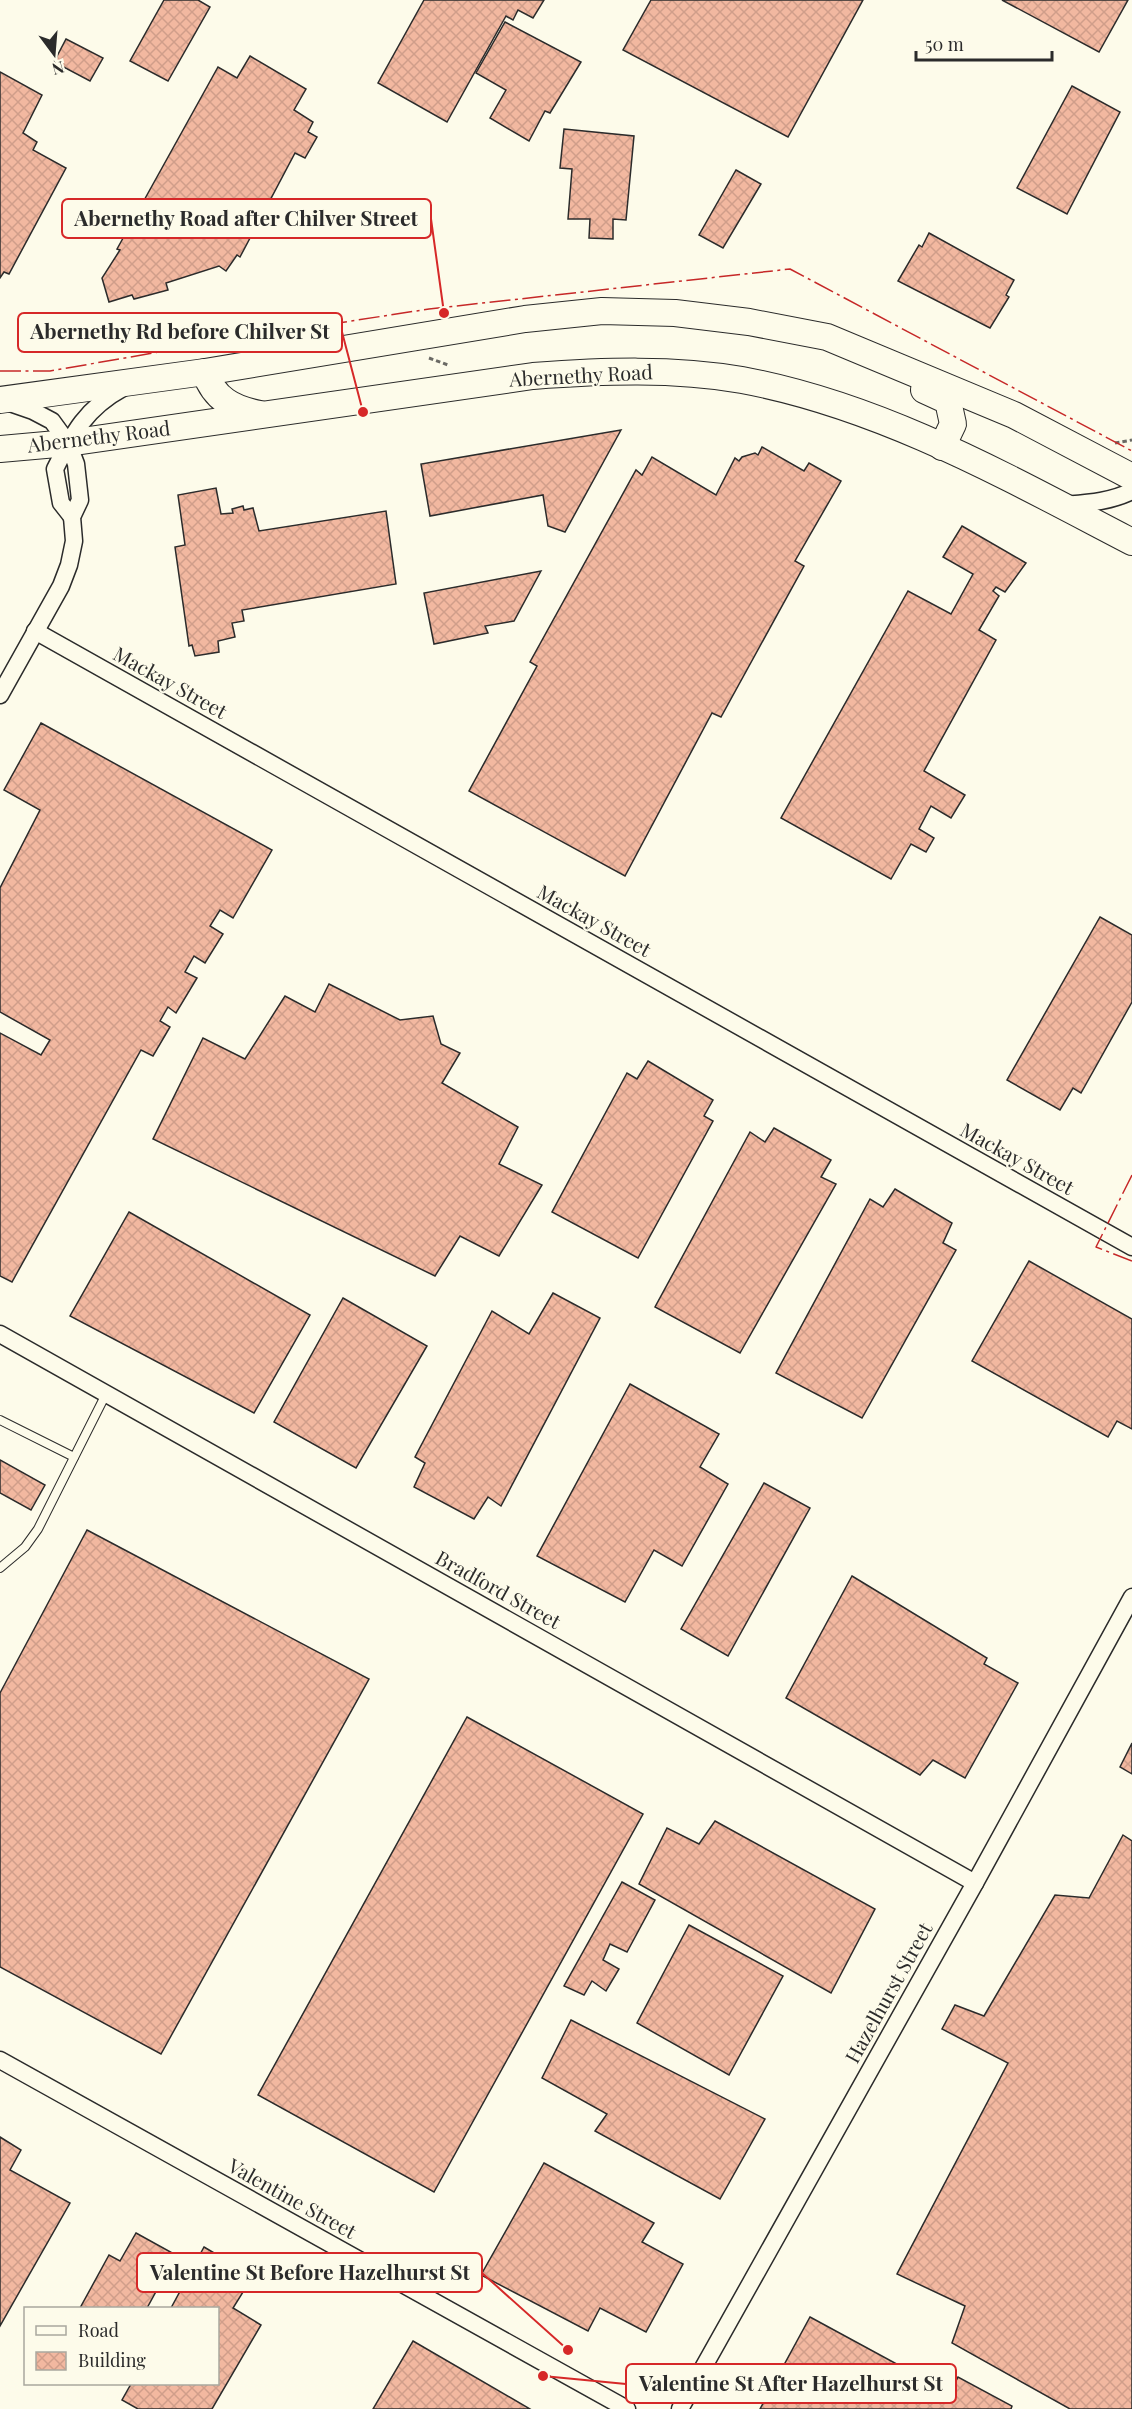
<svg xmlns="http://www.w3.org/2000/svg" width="1132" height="2409" font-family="'Playfair Display',serif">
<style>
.building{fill:url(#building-cross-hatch);stroke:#2b2b2b;stroke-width:1.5}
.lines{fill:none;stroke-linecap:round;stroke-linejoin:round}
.lane-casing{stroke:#2b2b2b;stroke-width:10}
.street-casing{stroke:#2b2b2b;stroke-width:19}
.primary-casing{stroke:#2b2b2b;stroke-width:28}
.path{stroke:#6a6964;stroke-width:3;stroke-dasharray:4.5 3;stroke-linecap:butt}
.lane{stroke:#fdfbea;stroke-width:8}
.street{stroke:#fdfbea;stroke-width:16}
.primary{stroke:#fdfbea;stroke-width:26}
.power{stroke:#c62828;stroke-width:1.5;stroke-dasharray:21 4.5 3 4.5;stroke-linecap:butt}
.labels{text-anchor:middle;stroke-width:4.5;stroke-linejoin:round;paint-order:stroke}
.street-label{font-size:20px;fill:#2b2b2b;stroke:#fdfbea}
.leader{fill:none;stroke:#d62828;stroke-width:2}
.callout-dot{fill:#d62828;stroke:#fdfbea;stroke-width:2}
.callout{fill:#fdfbea;stroke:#d62828;stroke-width:2}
.callout-label{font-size:21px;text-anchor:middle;font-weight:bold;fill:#2b2b2b}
</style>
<defs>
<pattern id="building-cross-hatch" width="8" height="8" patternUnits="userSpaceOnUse" patternTransform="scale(1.5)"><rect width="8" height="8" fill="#f2b8a0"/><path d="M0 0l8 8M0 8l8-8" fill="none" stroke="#d09e8a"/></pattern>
</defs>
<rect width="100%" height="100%" fill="#fdfbea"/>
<!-- building -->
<g class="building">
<path d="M164 0H198L210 7 168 81 130 61Z"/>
<path d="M424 0H544L533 18 518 10 513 20 506 16 447 122 378 83Z"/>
<path d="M651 0H863L788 137 623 50Z"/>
<path d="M1002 0H1128L1099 52Z"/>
<path d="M505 22 581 62 550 113 545 111 529 141 490 118 506 90 476 73Z"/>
<path d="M66 39 103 58 90 81 54 62Z"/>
<path d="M250 56 306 89 294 110 313 122 308 132 317 137 305 158 295 153 240 257 237 255 226 271 219 266 166 283 168 290 134 299 132 295 109 302 102 278 120 250 117 249 218 67 237 78Z"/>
<path d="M0 72 42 95 23 133 37 142 33 150 66 168 9 274 4 272 0 278Z"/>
<path d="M1072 86 1120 112 1067 214 1017 188Z"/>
<path d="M564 129 634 136 626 220 613 219V239L589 238 590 219H568L572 169 560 168Z"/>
<path d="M736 170 761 184 723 248 699 235Z"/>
<path d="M929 233 1014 280 1006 295 1009 297 990 328 898 281 919 245 922 247Z"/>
<path d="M621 430 565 532 548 526 543 495 430 516 421 464Z"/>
<path d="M762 447 804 471 809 463 841 481 795 561 804 566 721 717 712 713 625 876 469 791 537 666 530 662 636 470 642 475 652 457 716 495 735 458 739 461 742 457 755 453 758 455Z"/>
<path d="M216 488 221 514 233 513 232 509 243 506 244 510 253 508 259 531 386 511 396 584 242 610 244 621 232 623 235 637 218 641 219 652 195 656 192 645 189 646 175 547 185 545 178 495Z"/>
<path d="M962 526 1026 563 1005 592 996 587 993 591 999 596 979 630 996 640 924 771 965 795 951 818 931 806 919 829 934 838 926 852 911 844 891 879 781 818 908 591 951 614 973 574 943 557Z"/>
<path d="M541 571 514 621 485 626 488 633 434 644 424 593Z"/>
<path d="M41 723 272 850 233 918 220 910 210 926 223 934 205 963 194 956 185 972 197 978 176 1013 168 1007 160 1021 170 1027 153 1056 141 1050 12 1282 0 1276V1033L41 1055 50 1040 0 1012V888L40 810 4 790Z"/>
<path d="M1100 917 1132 935V1002L1081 1093 1073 1088 1060 1110 1007 1080Z"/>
<path d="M329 984 400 1020 433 1016 441 1044 460 1053 442 1083 518 1127 499 1164 542 1185 499 1256 460 1236 435 1276 153 1139 203 1038 245 1059 285 996 315 1012Z"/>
<path d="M648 1061 713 1100 704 1116 713 1121 638 1258 552 1212 627 1073 637 1079Z"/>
<path d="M774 1128 831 1160 821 1177 836 1184 740 1353 655 1307 750 1132 765 1142Z"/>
<path d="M895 1189 952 1223 943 1243 956 1250 862 1418 776 1373 870 1199 883 1207Z"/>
<path d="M129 1212 310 1315 254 1413 70 1316Z"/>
<path d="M1029 1261 1132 1319V1429L1117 1421 1108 1437 972 1361Z"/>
<path d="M553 1293 600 1318 501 1506 488 1497 474 1519 414 1487 425 1463 415 1457 492 1311 529 1334Z"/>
<path d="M343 1298 427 1346 356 1468 274 1422Z"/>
<path d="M630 1384 719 1434 700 1467 728 1484 682 1566 654 1550 625 1602 537 1556Z"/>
<path d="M0 1460 45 1485 31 1510 0 1493Z"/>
<path d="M764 1483 810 1508 728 1656 681 1629Z"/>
<path d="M87 1530 369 1679 161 2054 0 1967V1693Z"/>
<path d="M852 1576 987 1658 984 1664 1018 1683 965 1778 933 1760 920 1775 786 1698Z"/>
<path d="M467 1717 643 1814 434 2192 258 2095Z"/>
<path d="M1132 1743V1774L1120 1767Z"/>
<path d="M715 1821 875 1909 831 1993 639 1884 667 1828 699 1844Z"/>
<path d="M1123 1835 1132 1841V2409H1070L952 2343 965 2306 897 2274 1008 2063 942 2029 955 2005 984 2016 1055 1895 1089 1898Z"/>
<path d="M622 1882 655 1900 627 1952 610 1944 603 1960 619 1969 606 1991 592 1981 584 1995 564 1986Z"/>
<path d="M689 1925 783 1976 729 2075 637 2023Z"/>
<path d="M571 2020 765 2119 720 2199 595 2131 607 2114 542 2078Z"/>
<path d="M0 2137 21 2150 10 2170 70 2203 0 2326Z"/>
<path d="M544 2163 654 2223 642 2242 683 2264 646 2332 600 2308 588 2331 481 2275Z"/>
<path d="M136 2233 176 2255 147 2308H80L109 2255 120 2261Z"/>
<path d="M204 2247 253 2276 233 2308 261 2325 212 2409H138L122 2400 131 2384H218V2308H171Z"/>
<path d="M810 2317 950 2393 958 2377 1012 2406 1011 2409H760Z"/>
<path d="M413 2341 530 2409H373Z"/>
</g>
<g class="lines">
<!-- lane casing -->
<g class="lane-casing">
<g id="lane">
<path d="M0 1420 74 1457"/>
<path d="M0 1568 25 1547 38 1529 106 1394"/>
</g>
</g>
<!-- street casing -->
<g class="street-casing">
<g id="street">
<path d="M1063 505C1087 503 1110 502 1132 491"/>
<path d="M72 517 61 503 55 469C73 433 86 408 123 388"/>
<path d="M35 631 1132 1247"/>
<path d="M0 695 61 586 69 565 74 541 72 517 80 500 76 464 68 443 52 421 33 411 7 402"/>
<path d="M0 1334 975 1883"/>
<path d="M0 2060 627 2409"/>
<path d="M680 2409 975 1883 1132 1597"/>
</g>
</g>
<!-- primary casing -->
<g class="primary-casing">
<g id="primary">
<path d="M205 372C214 399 233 409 260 414"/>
<path d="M924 390 948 401 953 424 942 447"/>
<path d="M0 400 205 372 525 319 602 311 675 313 749 322 827 337 1014 415 1132 477"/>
<path d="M0 449 68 443 533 376C603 371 673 368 742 380 882 406 1007 477 1132 542"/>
</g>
</g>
<!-- path -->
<g class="path">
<path d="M261 340 265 338 270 327H291L292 335H294"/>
<path d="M429 358 448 365"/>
<path d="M1115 443 1132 440"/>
</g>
<!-- lane -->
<use href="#lane" class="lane"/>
<!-- street -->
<use href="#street" class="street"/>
<!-- primary -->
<use href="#primary" class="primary"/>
<!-- power -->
<g class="power">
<path d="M0 371H50L228 340 429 309 790 269 1132 451"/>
<path d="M1132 1175 1096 1247 1132 1261"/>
</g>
</g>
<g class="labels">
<!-- street labels -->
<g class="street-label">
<text transform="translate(581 376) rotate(-3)" y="7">Abernethy Road</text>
<text transform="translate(99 437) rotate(-7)" y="7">Abernethy Road</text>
<text transform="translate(170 683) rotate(29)" y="7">Mackay Street</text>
<text transform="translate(594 921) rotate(29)" y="7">Mackay Street</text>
<text transform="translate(1017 1159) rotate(29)" y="7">Mackay Street</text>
<text transform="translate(498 1590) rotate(29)" y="7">Bradford Street</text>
<text transform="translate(889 1993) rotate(-61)" y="7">Hazelhurst Street</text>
<text transform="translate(292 2199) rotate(29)" y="7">Valentine Street</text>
</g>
</g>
<!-- callouts -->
<path class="leader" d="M444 313L431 219M363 412L342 332M568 2350L482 2273M543 2376L626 2384"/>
<g class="callout-dot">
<circle cx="444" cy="313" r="6"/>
<circle cx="363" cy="412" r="6"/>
<circle cx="568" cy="2350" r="6"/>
<circle cx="543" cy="2376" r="6"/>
</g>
<g class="callout">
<rect x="62" y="199" width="369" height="39" rx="6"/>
<rect x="18" y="313" width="324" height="39" rx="6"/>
<rect x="137" y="2253" width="345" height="39" rx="6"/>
<rect x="626" y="2364" width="330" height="39" rx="6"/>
</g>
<g class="callout-label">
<text x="246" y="226">Abernethy Road after Chilver Street</text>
<text x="180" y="339">Abernethy Rd before Chilver St</text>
<text x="310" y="2280">Valentine St Before Hazelhurst St</text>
<text x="791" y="2391">Valentine St After Hazelhurst St</text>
</g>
<!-- legend -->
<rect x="24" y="2307" width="195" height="78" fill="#fdfbea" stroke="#a9a89e" stroke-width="1.5"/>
<rect x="36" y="2326" width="30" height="9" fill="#fdfbea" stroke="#a9a89e" stroke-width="1.5"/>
<text x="78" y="2337" font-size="18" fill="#2b2b2b">Road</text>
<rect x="36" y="2352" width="30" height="18" fill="url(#building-cross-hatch)" stroke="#a9a89e" stroke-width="1.5"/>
<text x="78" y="2367" font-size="18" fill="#2b2b2b">Building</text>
<!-- north arrow -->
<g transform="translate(54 54) rotate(164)" stroke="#fdfbea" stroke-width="4.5" paint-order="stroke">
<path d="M0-4.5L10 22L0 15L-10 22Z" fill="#2b2b2b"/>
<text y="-9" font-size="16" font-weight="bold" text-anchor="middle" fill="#2b2b2b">N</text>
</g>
<!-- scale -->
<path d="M916 51v9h136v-9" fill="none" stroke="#2b2b2b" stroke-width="3"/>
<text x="925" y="51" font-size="18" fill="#2b2b2b" stroke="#fdfbea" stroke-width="4.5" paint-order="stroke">50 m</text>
</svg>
